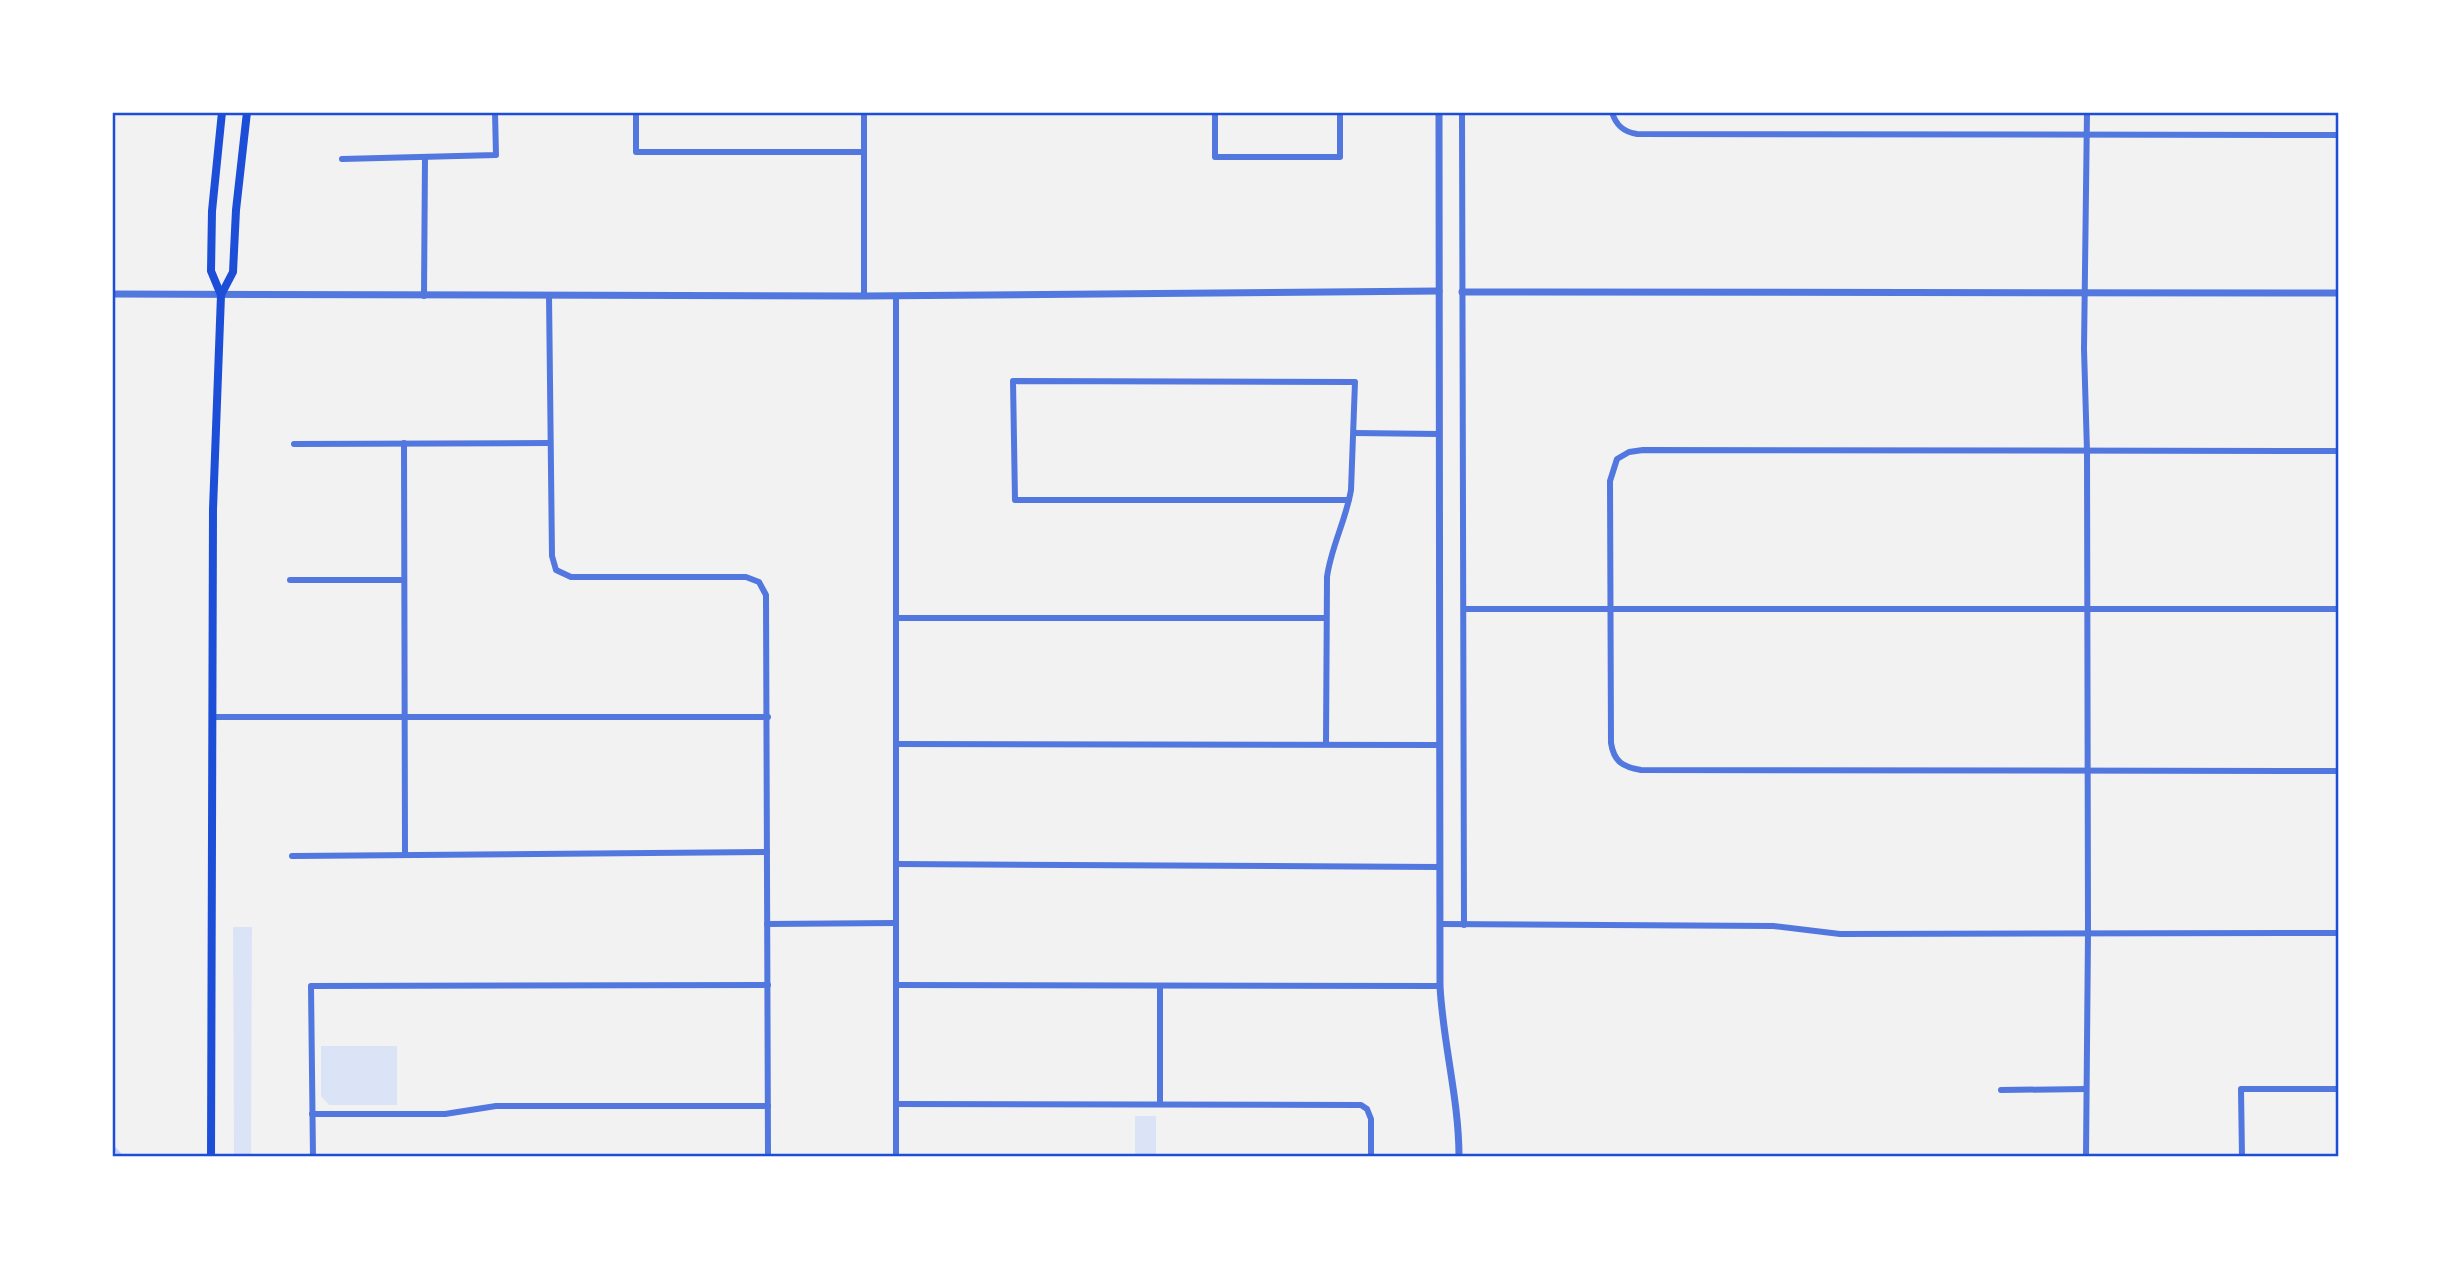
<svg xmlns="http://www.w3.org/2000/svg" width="2451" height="1269" font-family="Commissioner,sans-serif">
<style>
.green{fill:#dbe4f7}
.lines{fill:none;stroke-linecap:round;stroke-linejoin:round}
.stream{stroke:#bfd3fe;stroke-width:3.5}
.minor{stroke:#5277de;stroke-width:6}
.tertiary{stroke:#5277de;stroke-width:7}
.secondary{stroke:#1d4ed8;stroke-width:8}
.neatline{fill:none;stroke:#1d4ed8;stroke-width:2.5}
</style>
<rect width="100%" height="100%" fill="#f2f2f2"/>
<!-- green -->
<g class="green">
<path d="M233 927H252L251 1157H234Z"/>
<path d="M321 1046H397V1105H329L321 1096Z"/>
<rect x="1135" y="1116" width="21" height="41"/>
</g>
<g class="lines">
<!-- stream -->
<path class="stream" d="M112 1146 122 1157"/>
<!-- minor -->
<g class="minor">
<path d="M636 112V152H864"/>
<path d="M1215 112V157H1340V112"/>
<path d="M1462 112 1464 925"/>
<path d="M1612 112C1616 126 1624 132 1637 134L2339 135"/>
<path d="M342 159 496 155 495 112"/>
<path d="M549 295 552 556 556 570 571 577H746L759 582 766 595 768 1157"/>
<path d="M424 296 425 157"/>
<path d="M864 296V112"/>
<path d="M896 296V1157"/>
<path d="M1354 433 1439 434"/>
<path d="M404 443 405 855"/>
<path d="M294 444 550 443"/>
<path d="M2339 451 1643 450 1629 452 1617 459 1610 481 1611 743C1614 762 1623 767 1641 770L2339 771"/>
<path d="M290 580H404"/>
<path d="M1464 609H2339"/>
<path d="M896 618H1326"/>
<path d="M213 717H768"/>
<path d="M896 744 1440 745"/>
<path d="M1326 744 1327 577C1331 547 1346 520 1351 490L1355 382 1013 381 1015 500H1349"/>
<path d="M292 856 767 852"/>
<path d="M896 864 1439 867"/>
<path d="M767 924 896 923"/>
<path d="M1440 924 1773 926 1840 934 2339 933"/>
<path d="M896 985 1440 986"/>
<path d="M1160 986V1103"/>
<path d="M2001 1090 2086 1089"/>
<path d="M896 1104 1361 1105 1367 1109 1371 1119V1157"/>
<path d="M312 1114H445L496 1106H768"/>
<path d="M313 1157 311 986 768 985"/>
<path d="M2086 1157 2088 933 2087 451 2084 349 2087 112"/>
<path d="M2242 1157 2241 1089H2339"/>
</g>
<!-- tertiary -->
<g class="tertiary">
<path d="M1439 112 1440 986C1443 1044 1459 1099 1459 1157"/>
<path d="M1462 292 2339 293"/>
<path d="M112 294 864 296 1439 291"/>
</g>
<!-- secondary -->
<g class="secondary">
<path d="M221 295 211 271 212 211 222 112"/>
<path d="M211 1157 213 509 221 295 233 272 236 210 247 112"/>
</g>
</g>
<!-- border -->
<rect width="2451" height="1269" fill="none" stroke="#ffffff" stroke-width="228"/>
<rect x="114" y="114" width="2223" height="1041" class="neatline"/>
</svg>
